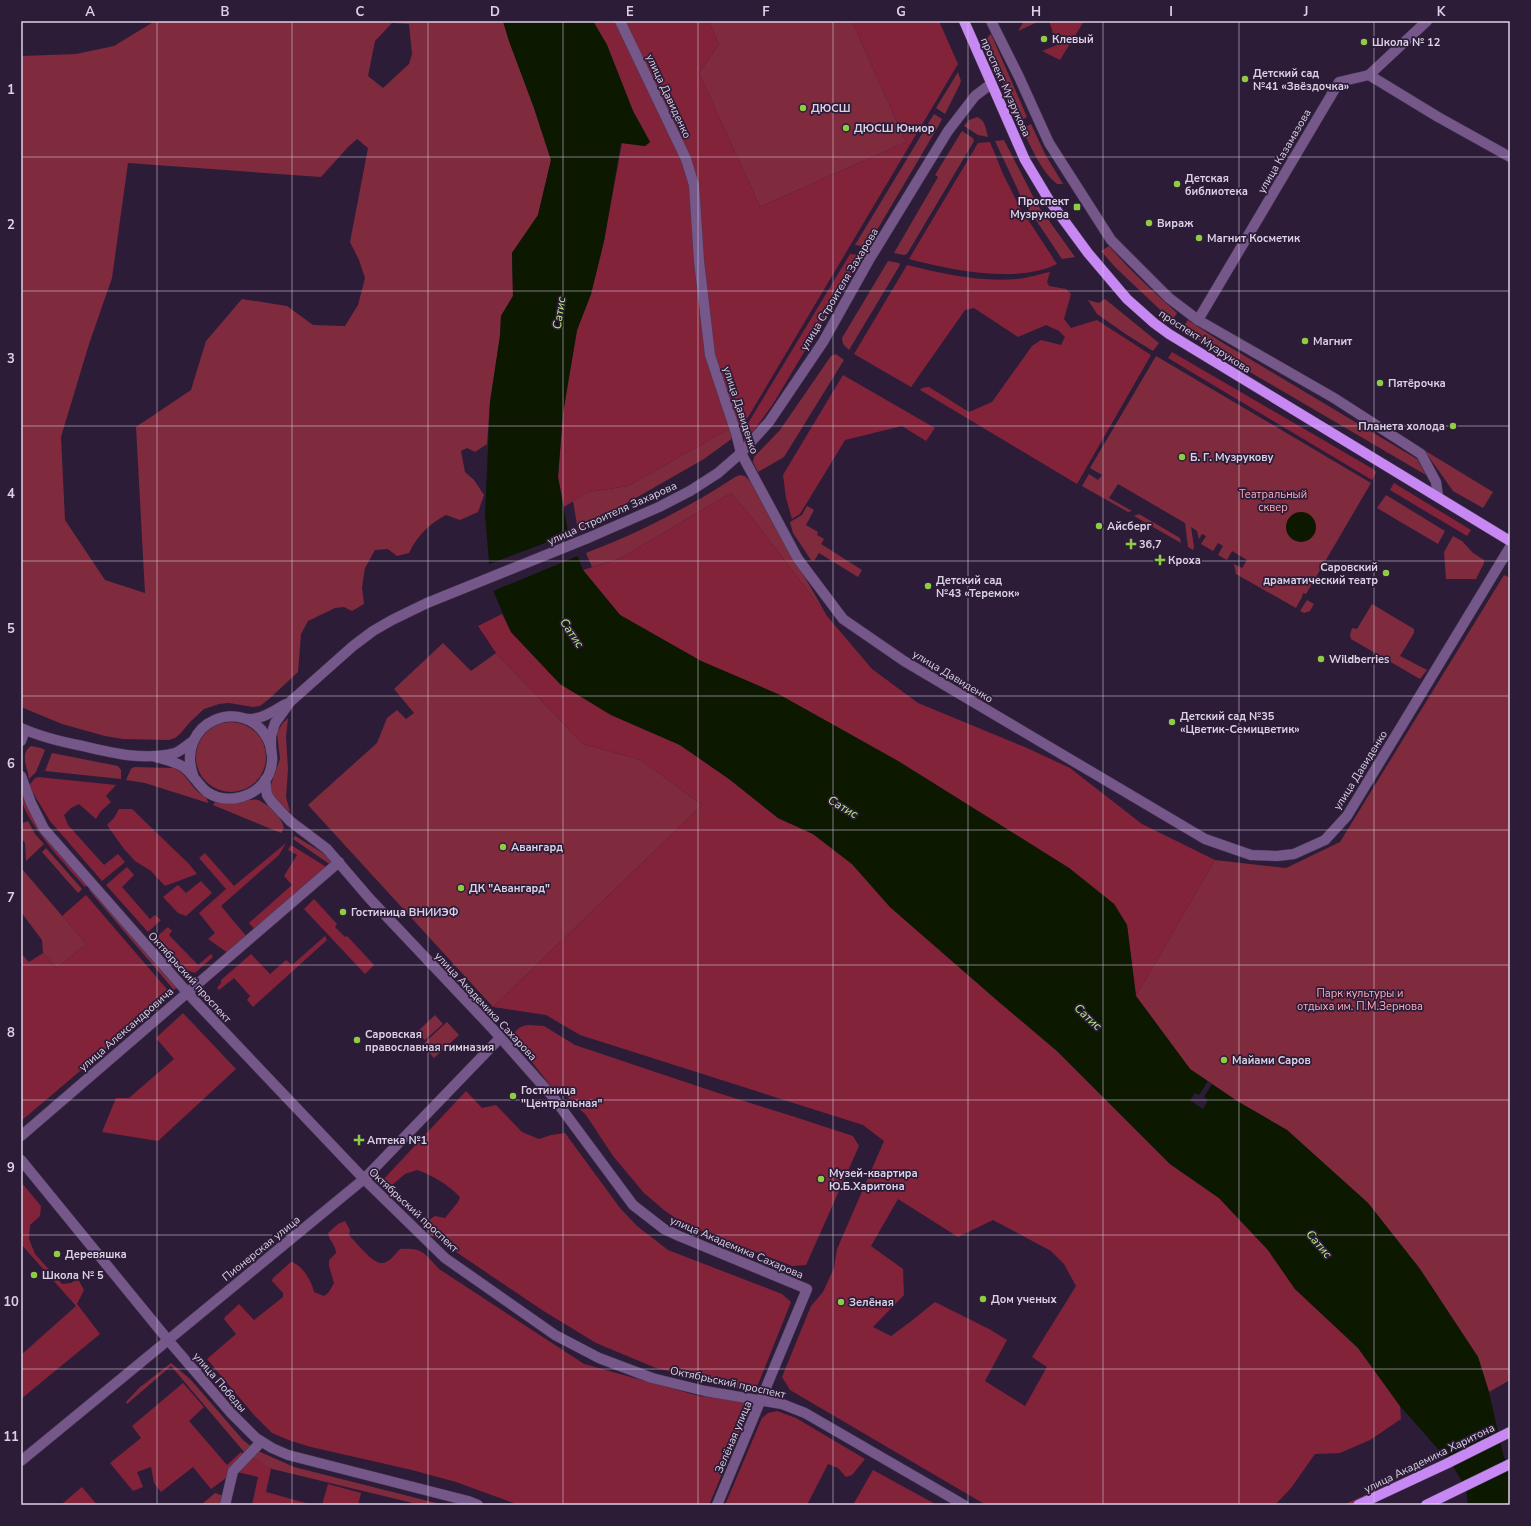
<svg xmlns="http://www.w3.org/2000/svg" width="1531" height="1526" font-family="'Nunito Sans',sans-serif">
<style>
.green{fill:#7f2b3d;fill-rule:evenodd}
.forest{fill:#83233a;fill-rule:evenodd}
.water{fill:#0c1900}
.pier{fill:#2c1c38}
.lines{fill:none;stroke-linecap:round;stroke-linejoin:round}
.minor-casing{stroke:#483954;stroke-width:11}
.major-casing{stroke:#483954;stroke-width:11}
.minor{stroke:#75578a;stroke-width:10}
.major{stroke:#c888f3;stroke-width:10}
.grid{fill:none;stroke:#dbd1e4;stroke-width:1;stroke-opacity:0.55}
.poi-dot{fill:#8ecd43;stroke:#2c1c38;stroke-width:1.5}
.labels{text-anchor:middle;stroke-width:3.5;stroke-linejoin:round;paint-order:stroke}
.poi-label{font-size:11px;font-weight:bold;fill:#dbd1e4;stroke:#2c1c38;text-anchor:start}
.street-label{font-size:11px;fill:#dbd1e4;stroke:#2c1c38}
.park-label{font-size:11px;fill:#feacb7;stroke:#2c1c38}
.water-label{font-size:12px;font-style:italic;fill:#b7f27b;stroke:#2c1c38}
.neatline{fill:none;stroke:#dbd1e4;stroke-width:1.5}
.grid-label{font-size:13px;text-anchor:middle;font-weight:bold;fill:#dbd1e4}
</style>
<rect width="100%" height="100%" fill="#2c1c38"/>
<!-- green -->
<g class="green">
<path d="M155 21H503L509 41 534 108 551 160 538 215 512 253 513 296 501 316 500 336 490 402 487 444 475 452 467 448 461 451 465 472 474 480 484 495 478 512 460 520 446 515C429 524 417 536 409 553L397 556 388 549 375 550 365 568 362 587 364 604 352 611 344 607 335 608 308 621 301 634 298 672 269 699 260 706 253 707 229 703 219 704 204 709 190 722 180 734 175 738 169 740 123 739 105 736 62 724 21 707V56L76 54 114 46ZM392 23 409 24 412 54 409 64 383 88 368 76 375 41ZM357 139 368 148 350 242 359 260 365 278 358 305 345 326 313 325 287 306 242 299 206 341 191 390 136 427 145 593 105 580 65 520 61 437 89 344 112 278 128 163 321 177 348 147Z"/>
<path d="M708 21H852L906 142 760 207 699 73 719 44Z"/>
<path d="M1024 21H1040L1018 31Z"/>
<path d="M991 34 1027 117 1020 121 986 45 987 38Z"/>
<path d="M958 72 961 81 960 84 945 114 936 108Z"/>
<path d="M934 114 942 119 939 125 867 247 855 245Z"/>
<path d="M977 117C985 119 986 130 988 137L978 135 964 126 969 120Z"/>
<path d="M1031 124 1045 154 1063 184H1057C1040 170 1032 148 1022 129Z"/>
<path d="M962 131 973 138 974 141 907 254 904 255 894 253 938 177 935 175Z"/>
<path d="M1004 140 1037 204 1075 257 1062 259 1023 201 995 141Z"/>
<path d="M1109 246C1130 270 1153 292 1177 313L1172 321 1116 268 1101 251Z"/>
<path d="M888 261 899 263 900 265 849 350 843 344 842 338Z"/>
<path d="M1105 299 1159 343 1153 351 1127 335 1097 314 1088 300 1099 303Z"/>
<path d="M1188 320 1218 340 1417 459 1426 475 1214 351 1182 328Z"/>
<path d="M836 354 844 360 784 457 758 472 753 462 754 457 780 430 831 356Z"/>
<path d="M1156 356 1371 483 1306 594 1303 593 1302 597 1296 608 1236 574 1234 564 1242 568 1247 560 1232 551 1227 560 1218 555 1223 546 1218 543 1213 551 1201 544 1206 536 1202 534 1199 539 1197 531 1191 527 1194 547 1193 550 1188 547 1185 523 1118 484 1109 498 1132 511 1128 512 1082 486 1089 474 1098 480 1102 475 1090 468Z"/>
<path d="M734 427 736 433 730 440 704 459 578 531 573 501 588 492 628 486 727 430Z"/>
<path d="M1424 450 1493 492 1483 508 1453 491Z"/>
<path d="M740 475 745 476 750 481 827 616 753 519 731 493 619 559 592 567 586 553C638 533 688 508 735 477Z"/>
<path d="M1386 495 1445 531 1438 544 1377 508Z"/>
<path d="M807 506 814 510 806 525 818 532 817 535 824 539 821 544 862 570 858 577 819 553 814 561 811 560 793 533 790 522 802 515Z"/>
<path d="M1139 514 1180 538 1181 543 1134 516Z"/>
<path d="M1453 536 1462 541 1473 553 1484 560V563L1476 579H1446L1444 552Z"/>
<path d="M1504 575 1510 578V1380L1489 1392 1478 1357 1420 1269 1368 1203 1287 1130 1237 1101 1190 1069 1136 996 1215 860 1286 868 1340 842Z"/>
<path d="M1307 600 1314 604 1310 611 1304 613 1300 611Z"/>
<path d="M1372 604 1414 629V633L1400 656 1427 670 1420 679 1351 639 1350 635 1352 628 1357 629Z"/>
<path d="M443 643 471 671 496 653 583 744 641 760 702 805 493 1007 308 805 377 743 387 718 397 710 406 719 414 713 394 689Z"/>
<path d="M288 718 286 737 288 769 286 797 290 812 276 800 271 793 270 787 280 759 277 733 282 724Z"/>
<circle cx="231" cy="757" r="35"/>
<path d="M31 746 41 748 45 750 36 772 29 779C28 768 19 754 31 746Z"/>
<path d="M52 753 118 766 121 770V779L45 771Z"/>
<path d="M134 767 174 768C185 773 189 783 197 791 200 794 204 795 207 798L208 803 145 783 126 780 131 769Z"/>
<path d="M248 800C251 800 255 799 258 800 268 804 282 817 284 828L281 833 213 805 215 802 224 804Z"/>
<path d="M21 821 23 823 28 821 35 834 44 844 26 861 25 843 21 838Z"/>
<path d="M295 836 323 853 334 863 331 865 293 839Z"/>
<path d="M46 848 82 889 78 893 42 852Z"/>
<path d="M23 870 86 944 57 968 43 953 42 940 21 912V872Z"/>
<path d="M91 887 177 987 174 990 89 890Z"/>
<path d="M435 1015 443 1024 425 1040 417 1032Z"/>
<path d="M447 1022 459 1035 434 1058 422 1045Z"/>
<path d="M171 1363 191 1380 243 1440 252 1447 245 1453 171 1366 127 1404 126 1402 139 1388Z"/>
<path d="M256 1450 294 1467 440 1504 439 1505H421L264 1467 251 1455Z"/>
<path d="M1435 1464C1414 1476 1365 1505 1343 1505Z"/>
<path d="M215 1493 224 1496 221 1505H201Z"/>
</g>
<!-- forest -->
<g class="forest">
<path d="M593 21H708L719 44 699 73 760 207 906 142 852 21H939L958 64 747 419 737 426 727 430 628 486 588 492 564 507 558 477 563 413 577 330 591 294 604 241 622 143 645 146 650 142 633 111 607 45Z"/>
<path d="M1049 21H1084L1060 60 1042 51 1057 45Z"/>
<path d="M990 142 1003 174 1019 206 1057 264C1017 284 951 270 909 259L978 143Z"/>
<path d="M850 254 862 255 773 404 744 444V430Z"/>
<path d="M907 265C943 274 980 282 1017 279 1028 278 1040 274 1050 272L1047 282 1049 286 1066 289 1071 294 1064 319 1071 328 1097 320 1151 355 1077 484 920 390 922 388 929 387 969 412 992 402 1032 346 1041 340 1061 345 1065 337 1059 331 1046 325 1018 337 974 308 965 310 911 387 854 354Z"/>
<path d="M1172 352 1373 469 1376 472 1372 480 1168 358Z"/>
<path d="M843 375 935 428 926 441 902 426 845 440 800 514 792 519 786 498 783 475Z"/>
<path d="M1394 483 1471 530 1467 536 1390 490Z"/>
<path d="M731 493 753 519 827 616 872 669 918 703 1027 748 1070 768 1142 824 1215 860 1136 996 1127 925 1114 904 1069 868 898 761 780 695 701 661 620 615 583 570 619 559Z"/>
<path d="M502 614 511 632 560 684 611 715 680 745 729 779 778 818 813 834 852 864 890 907 999 1002 1057 1051 1170 1164 1219 1198 1268 1250 1295 1289 1358 1348 1400 1406 1401 1419 1370 1440 1340 1453 1315 1454 1291 1488 1275 1505H986L790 1390 782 1377 811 1306 823 1292 834 1268 837 1249 884 1141 863 1125 580 1035 546 1015 493 1007 702 805 641 760 583 744 496 653 478 626ZM898 1199 958 1237 993 1220 1051 1251 1064 1264 1076 1286 1032 1357 1047 1367 1025 1406 985 1381 1007 1340 989 1329 935 1302 910 1322 891 1336 873 1327 904 1295 903 1269 871 1246Z"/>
<path d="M38 777 116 785 106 796 111 802 101 811 96 819 79 804 71 808 64 815 68 825 104 865 118 854 125 862 102 881 50 821 29 786 34 779Z"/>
<path d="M21 794 41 830 88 885 85 887C68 867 21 819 21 794Z"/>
<path d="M119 809H132L189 864 197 874 165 886 151 871 135 861 124 849 107 825 114 818Z"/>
<path d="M286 843 279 855 221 906 247 937 228 953 208 939 215 933 199 913 226 889 199 858 205 853 234 886Z"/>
<path d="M291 845 328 868 256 931 249 923 292 885 284 876 297 855 288 850Z"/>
<path d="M127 867 134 875 122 887 150 919 155 915 161 920 148 932 106 885Z"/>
<path d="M201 881 212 893 186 916 178 913 163 897 178 885 186 893Z"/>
<path d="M86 895 171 994 21 1121V953L29 962 43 953 57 968 86 944 62 916Z"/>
<path d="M314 899 337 924 335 927 345 937 347 936 374 965 365 974 304 909Z"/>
<path d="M168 927 172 931 169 935 198 965 211 954 213 957 195 973 180 968 154 939Z"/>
<path d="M325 936 327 940 253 1007 247 1000 250 996 234 978 219 990 217 988 221 983V980L251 954 270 974 286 960 292 965Z"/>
<path d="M183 1013 236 1069 158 1141 102 1132 116 1098H129L174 1059 156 1038Z"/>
<path d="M528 1025 544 1026 575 1045 715 1092 792 1116 853 1136 859 1146 806 1265 792 1266 684 1224 664 1210 644 1193 613 1156 586 1115 562 1092 554 1090 516 1042 513 1035C517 1029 520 1026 528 1025Z"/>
<path d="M466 1091 482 1108 496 1105 522 1132 539 1139 551 1135 565 1133 620 1208 637 1226 668 1250 782 1294 791 1302 757 1387 750 1391 656 1368 596 1343 542 1310 431 1235 426 1229V1222L435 1216 445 1218 458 1202 460 1197C447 1184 434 1176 417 1170L405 1174 391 1186 382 1184 381 1182Z"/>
<path d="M21 1182 41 1206 40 1216 30 1225 29 1239 35 1254 62 1284 71 1283 78 1279 84 1290 77 1304 100 1334 21 1399V1355L76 1306 21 1244Z"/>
<path d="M345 1221 350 1230 349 1235C356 1242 373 1265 383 1263 390 1262 395 1254 400 1249 423 1248 423 1252 439 1269L584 1364 699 1396 747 1402 750 1407 709 1505H519L456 1482 412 1470 311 1447 291 1441 272 1433 254 1415 207 1359 236 1334 224 1319 225 1317 239 1304 254 1320 283 1297V1293L272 1281 273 1278 291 1262C302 1264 312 1282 314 1292L324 1296 329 1292 334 1283 329 1266V1260L336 1253C336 1245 329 1241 328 1233L338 1224Z"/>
<path d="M183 1383 204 1407 189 1421 227 1465 241 1452 243 1455 228 1472 226 1478 211 1489 193 1467 161 1492 154 1483 151 1467 137 1472 143 1487 133 1491 110 1463 141 1438 132 1426Z"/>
<path d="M777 1411 796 1418 865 1459 852 1475 846 1477 838 1468 828 1464 807 1505H725L762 1418 768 1413Z"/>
<path d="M251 1455 271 1469 266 1492 313 1505H252L258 1477 237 1472Z"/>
<path d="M873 1470 937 1505H853Z"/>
<path d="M328 1484 361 1493 358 1505H322Z"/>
<path d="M82 1487 97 1505H63L62 1504Z"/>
</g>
<!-- water -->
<g class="water">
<path d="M503 21H593L607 45 633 111 650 142 645 146 621 143 604 241 591 294 577 330 563 413 558 477 568 531 583 570 620 615 701 661 780 695 898 761 1069 868 1114 904 1127 925 1136 996 1190 1069 1237 1101 1287 1130 1368 1203 1420 1269 1478 1357 1489 1392 1503 1454 1510 1471V1505H1468L1466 1489 1453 1466 1400 1406 1358 1348 1295 1289 1268 1250 1219 1198 1170 1164 1057 1051 999 1002 890 907 852 864 813 834 778 818 729 779 680 745 611 715 560 684 511 632 491 586 485 515 490 402 500 336 501 316 513 296 512 253 538 215 551 160 534 108 509 41Z"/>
<circle cx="1301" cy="527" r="15"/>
</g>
<!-- pier -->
<g class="pier">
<path d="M571 533 580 555 491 592 489 586 487 565Z"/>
<path d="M1208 1081 1212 1084 1204 1097 1208 1100 1203 1109 1190 1100 1195 1093 1199 1095Z"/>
</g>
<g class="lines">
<!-- minor casing -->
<g class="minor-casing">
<g id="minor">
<path d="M620 21 686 159 694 185 699 261 710 355 736 433 741 453 798 559 843 619 904 661 1205 839 1251 855 1277 856 1294 854 1325 840 1347 816 1510 547"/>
<path d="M991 21 1019 77 1049 143 1111 240 1169 298 1198 320 1334 398 1421 454 1436 482 1438 496"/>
<path d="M1369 75 1438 117 1510 157"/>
<path d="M1198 320 1339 82 1369 75 1427 21"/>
<path d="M246 719C262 720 273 711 286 704"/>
<path d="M21 728C41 737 62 742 83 746 112 753 144 761 175 753 181 751 187 745 193 741"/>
<path d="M21 741 25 730"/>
<path d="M271 751V736L275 723 290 702 353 646 373 631 392 620 427 603 588 538 659 507 690 491 718 473 741 453 769 422 823 342 869 260 948 131 975 96 991 84"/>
<path d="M153 756C162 759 173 761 182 766 192 772 197 784 207 792 228 806 258 797 269 774 273 764 273 752 269 742 247 692 172 721 194 778"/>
<path d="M21 776 31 803 44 829 194 1000 364 1179 445 1258 555 1335 599 1358 652 1378 705 1391 782 1404 805 1413 964 1505"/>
<path d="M265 780 267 795 272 802 290 821 327 849 370 899 491 1027 529 1070 553 1097 633 1205 664 1229 679 1236 807 1289 717 1505"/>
<path d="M21 1136 339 862"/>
<path d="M21 1160 168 1340 231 1413 256 1438 272 1448 288 1455 468 1501 478 1505"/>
<path d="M21 1461 364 1179 500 1038"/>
<path d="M225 1505 233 1471 261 1442"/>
</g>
</g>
<!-- major casing -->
<g class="major-casing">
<g id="major">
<path d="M964 21 1025 160 1049 200 1088 253 1127 299 1154 323 1169 334 1510 541"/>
<path d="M1358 1505 1446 1464 1510 1432"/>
<path d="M1426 1505 1510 1464"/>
</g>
</g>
<!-- minor -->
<use href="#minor" class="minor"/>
<!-- major -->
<use href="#major" class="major"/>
</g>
<!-- grid -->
<path class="grid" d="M157 21V1505M292 21V1505M428 21V1505M563 21V1505M698 21V1505M833 21V1505M968 21V1505M1103 21V1505M1239 21V1505M1374 21V1505M21 157H1510M21 291H1510M21 426H1510M21 561H1510M21 696H1510M21 830H1510M21 965H1510M21 1100H1510M21 1235H1510M21 1369H1510"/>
<!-- markers -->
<g class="poi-dot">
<circle cx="1044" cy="39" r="4"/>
<circle cx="1364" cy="42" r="4"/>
<circle cx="1245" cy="79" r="4"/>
<circle cx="803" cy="108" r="4"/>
<circle cx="846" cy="128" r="4"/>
<circle cx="1177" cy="184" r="4"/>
<rect x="1073" y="203" width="8" height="8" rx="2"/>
<circle cx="1149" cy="223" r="4"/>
<circle cx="1199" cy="238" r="4"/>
<circle cx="1305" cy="341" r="4"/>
<circle cx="1380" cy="383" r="4"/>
<circle cx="1453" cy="426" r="4"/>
<circle cx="1182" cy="457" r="4"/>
<circle cx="1099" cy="526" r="4"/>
<path d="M1129 538h4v4h4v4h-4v4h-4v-4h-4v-4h4z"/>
<path d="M1158 554h4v4h4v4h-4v4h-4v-4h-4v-4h4z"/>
<circle cx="1386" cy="573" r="4"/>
<circle cx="928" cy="586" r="4"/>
<circle cx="1321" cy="659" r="4"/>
<circle cx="1172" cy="722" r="4"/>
<circle cx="503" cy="847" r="4"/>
<circle cx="461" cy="888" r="4"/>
<circle cx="343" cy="912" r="4"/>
<circle cx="357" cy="1040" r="4"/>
<circle cx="1224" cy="1060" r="4"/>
<circle cx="513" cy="1096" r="4"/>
<path d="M357 1134h4v4h4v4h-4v4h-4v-4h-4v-4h4z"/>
<circle cx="821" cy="1179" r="4"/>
<circle cx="57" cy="1254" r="4"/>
<circle cx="34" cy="1275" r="4"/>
<circle cx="983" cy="1299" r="4"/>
<circle cx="841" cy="1302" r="4"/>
</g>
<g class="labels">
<!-- poi labels -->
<g class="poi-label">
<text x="1052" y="43">Клевый</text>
<text x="1372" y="46">Школа № 12</text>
<text x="1253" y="77">Детский сад<tspan x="1253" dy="13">№41 «Звёздочка»</tspan></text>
<text x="811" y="112">ДЮСШ</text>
<text x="854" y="132">ДЮСШ Юниор</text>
<text x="1185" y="182">Детская<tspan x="1185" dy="13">библиотека</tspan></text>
<text x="1069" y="205" text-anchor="end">Проспект<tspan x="1069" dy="13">Музрукова</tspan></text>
<text x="1157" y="227">Вираж</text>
<text x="1207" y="242">Магнит Косметик</text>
<text x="1313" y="345">Магнит</text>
<text x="1388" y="387">Пятёрочка</text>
<text x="1445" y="430" text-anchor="end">Планета холода</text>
<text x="1190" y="461">Б. Г. Музрукову</text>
<text x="1107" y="530">Айсберг</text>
<text x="1139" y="548">36,7</text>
<text x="1168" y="564">Кроха</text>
<text x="1378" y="571" text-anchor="end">Саровский<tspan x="1378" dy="13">драматический театр</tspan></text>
<text x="936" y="584">Детский сад<tspan x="936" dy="13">№43 «Теремок»</tspan></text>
<text x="1329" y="663">Wildberries</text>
<text x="1180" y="720">Детский сад №35<tspan x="1180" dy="13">«Цветик-Семицветик»</tspan></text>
<text x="511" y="851">Авангард</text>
<text x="469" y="892">ДК "Авангард"</text>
<text x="351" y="916">Гостиница ВНИИЭФ</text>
<text x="365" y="1038">Саровская<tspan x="365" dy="13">православная гимназия</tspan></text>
<text x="1232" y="1064">Майами Саров</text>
<text x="521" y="1094">Гостиница<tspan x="521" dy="13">"Центральная"</tspan></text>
<text x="367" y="1144">Аптека №1</text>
<text x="829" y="1177">Музей-квартира<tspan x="829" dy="13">Ю.Б.Харитона</tspan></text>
<text x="65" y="1258">Деревяшка</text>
<text x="42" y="1279">Школа № 5</text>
<text x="991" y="1303">Дом ученых</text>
<text x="849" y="1306">Зелёная</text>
</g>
<!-- street labels -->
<g class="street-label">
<text transform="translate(1006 87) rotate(66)" y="4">проспект Музрукова</text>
<text transform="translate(669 96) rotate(65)" y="4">улица Давиденко</text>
<text transform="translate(1284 151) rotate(-60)" y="4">улица Казамазова</text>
<text transform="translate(839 289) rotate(-59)" y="4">улица Строителя Захарова</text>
<text transform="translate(1205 341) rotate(33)" y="4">проспект Музрукова</text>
<text transform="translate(741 410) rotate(72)" y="4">улица Давиденко</text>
<text transform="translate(612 513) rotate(-24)" y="4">улица Строителя Захарова</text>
<text transform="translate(953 676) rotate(31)" y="4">улица Давиденко</text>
<text transform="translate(1360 770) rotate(-58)" y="4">улица Давиденко</text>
<text transform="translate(190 977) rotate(48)" y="4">Октябрьский проспект</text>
<text transform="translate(486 1006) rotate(47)" y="4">улица Академика Сахарова</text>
<text transform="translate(126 1029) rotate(-41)" y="4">улица Александровича</text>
<text transform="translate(414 1210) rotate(43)" y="4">Октябрьский проспект</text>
<text transform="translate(737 1247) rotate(23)" y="4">улица Академика Сахарова</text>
<text transform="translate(261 1248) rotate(-39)" y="4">Пионерская улица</text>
<text transform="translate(220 1382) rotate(49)" y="4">улица Победы</text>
<text transform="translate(728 1382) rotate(12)" y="4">Октябрьский проспект</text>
<text transform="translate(733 1437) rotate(-67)" y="4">Зелёная улица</text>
<text transform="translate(1429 1458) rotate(-26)" y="4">улица Академика Харитона</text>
</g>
<!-- park labels -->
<g class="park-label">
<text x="1273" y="498">Театральный<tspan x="1273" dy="13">сквер</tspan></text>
<text x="1360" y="997">Парк культуры и<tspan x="1360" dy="13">отдыха им. П.М.Зернова</tspan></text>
</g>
<!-- water labels -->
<g class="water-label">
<text transform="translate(559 313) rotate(-81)" y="4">Сатис</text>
<text transform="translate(572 633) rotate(56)" y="4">Сатис</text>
<text transform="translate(843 807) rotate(31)" y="4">Сатис</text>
<text transform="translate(1088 1017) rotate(43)" y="4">Сатис</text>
<text transform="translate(1319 1244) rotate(50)" y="4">Сатис</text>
</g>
</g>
<!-- border -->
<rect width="1531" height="1526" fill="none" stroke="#2c1c38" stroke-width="44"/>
<rect x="22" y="22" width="1487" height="1482" class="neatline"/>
<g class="grid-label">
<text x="90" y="16">A</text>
<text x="225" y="16">B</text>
<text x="360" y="16">C</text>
<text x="495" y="16">D</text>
<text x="630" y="16">E</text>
<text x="766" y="16">F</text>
<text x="901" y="16">G</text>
<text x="1036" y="16">H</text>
<text x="1171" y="16">I</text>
<text x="1306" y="16">J</text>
<text x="1441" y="16">K</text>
<text x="11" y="94">1</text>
<text x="11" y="229">2</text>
<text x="11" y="363">3</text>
<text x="11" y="498">4</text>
<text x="11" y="633">5</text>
<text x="11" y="768">6</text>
<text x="11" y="902">7</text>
<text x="11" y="1037">8</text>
<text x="11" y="1172">9</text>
<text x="11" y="1306">10</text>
<text x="11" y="1441">11</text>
</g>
</svg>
